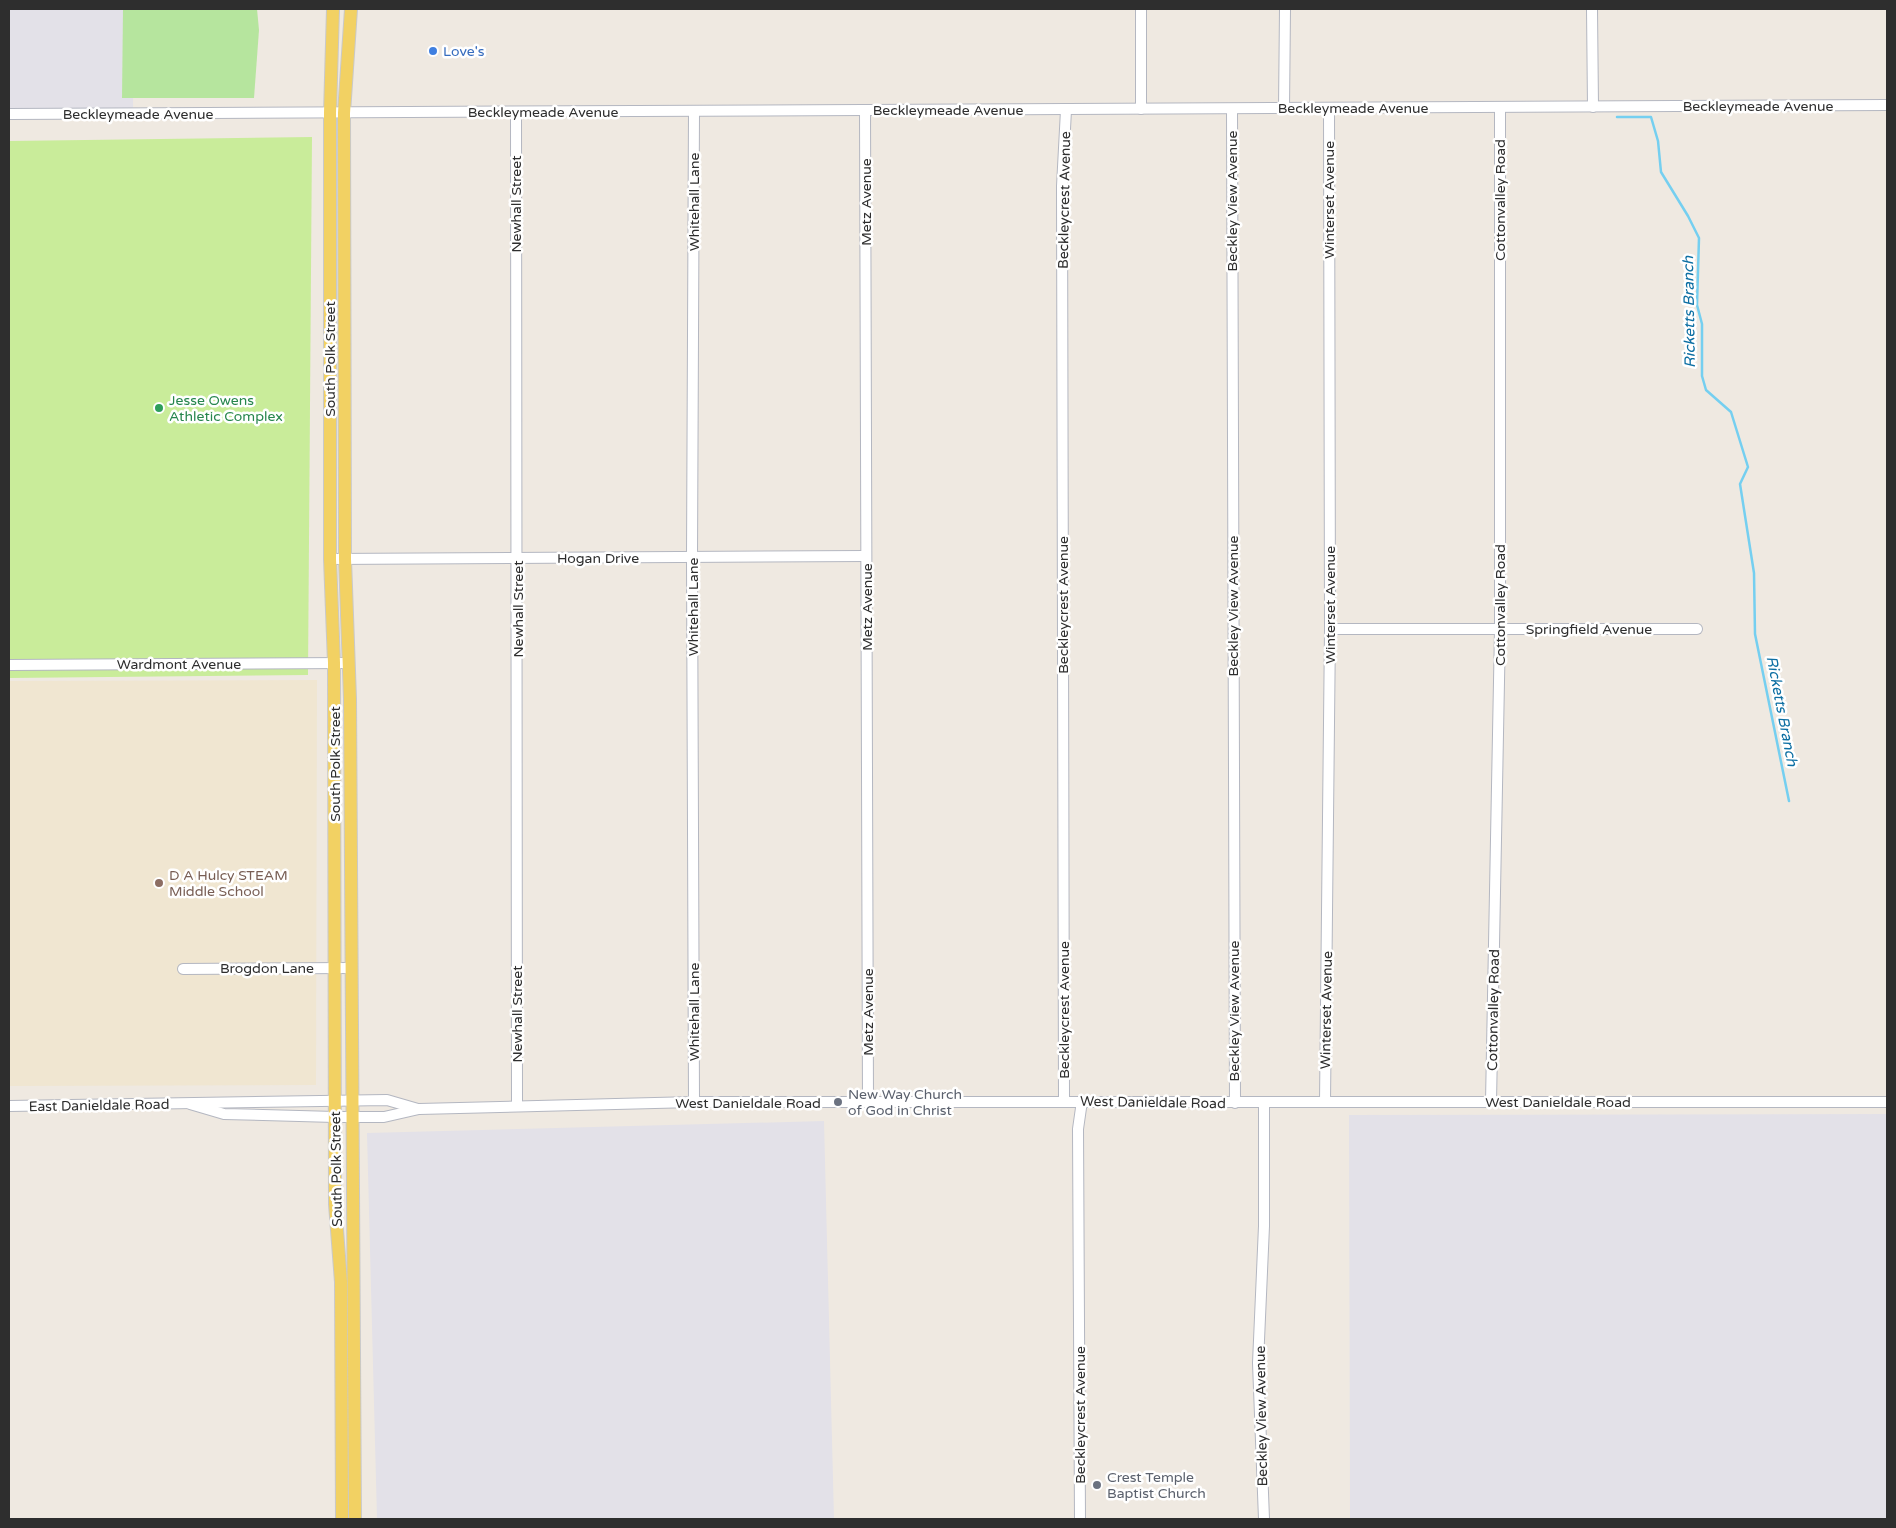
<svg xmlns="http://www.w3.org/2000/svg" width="1896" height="1528" font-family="'Varela Round',sans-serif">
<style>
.industrial{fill:#e3e1e8}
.education{fill:#f0e6d1}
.green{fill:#b6e59e}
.pitch{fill:#c9ec9a}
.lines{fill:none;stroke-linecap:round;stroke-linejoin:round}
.stream{stroke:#75cff0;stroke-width:2.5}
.minor-casing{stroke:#b4b7c1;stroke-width:12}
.major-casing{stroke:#c9c9c9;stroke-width:14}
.minor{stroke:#fff;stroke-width:10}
.major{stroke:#f2d163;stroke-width:12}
.shop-dot{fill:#3f7fe0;stroke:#fff;stroke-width:2}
.leisure-dot{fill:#2e9e5b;stroke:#fff;stroke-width:2}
.education-dot{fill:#8d6e63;stroke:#fff;stroke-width:2}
.worship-dot{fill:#6b7280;stroke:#fff;stroke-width:2}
.labels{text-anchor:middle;stroke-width:5;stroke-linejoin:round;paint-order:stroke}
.shop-label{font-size:14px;fill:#366cbe;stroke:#fff;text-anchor:start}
.street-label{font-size:14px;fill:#2e2e2e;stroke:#fff}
.leisure-label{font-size:14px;fill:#27864d;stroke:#fff;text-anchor:start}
.education-label{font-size:14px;fill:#785e54;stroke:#fff;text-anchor:start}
.worship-label{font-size:14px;fill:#5b616d;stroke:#fff;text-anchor:start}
.water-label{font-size:15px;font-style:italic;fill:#0d6fa3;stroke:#fff}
</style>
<rect width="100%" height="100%" fill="#efe9e1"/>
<!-- industrial -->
<g class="industrial">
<path d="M9 9H134L133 108H9Z"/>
<path d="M1887 1114V1519H1350L1349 1115Z"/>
<path d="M824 1121 834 1519H377L367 1133Z"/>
</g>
<!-- education -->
<path class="education" d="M317 680 316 1085 9 1086V681Z"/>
<!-- green -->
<path class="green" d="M123 9H257L259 30 254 98H122Z"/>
<!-- pitch -->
<path class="pitch" d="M312 137 308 675 9 678V141Z"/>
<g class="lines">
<!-- stream -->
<path class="stream" d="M1617 117H1651L1658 141 1661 172 1688 216 1699 238 1697 305 1702 324V376L1706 390 1731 412 1748 467 1740 484 1754 573 1755 634 1789 801"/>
<!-- minor casing -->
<g class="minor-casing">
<g id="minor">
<path d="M1592 9 1593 107"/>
<path d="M1141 109V9"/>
<path d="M1232 109 1235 1103"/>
<path d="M1284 109 1285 9"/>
<path d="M865 111 868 1102"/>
<path d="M516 112 517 1106"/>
<path d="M694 112 692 558 694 1102"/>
<path d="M9 114 1887 105"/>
<path d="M330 559 866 556"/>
<path d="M1330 629H1697"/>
<path d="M9 665 349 663"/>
<path d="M183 969 351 968"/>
<path d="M1064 1101 1062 186 1066 110"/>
<path d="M1325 1102 1330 629 1329 108"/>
<path d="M1491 1102 1500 629V108"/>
<path d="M190 1104 224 1114 335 1117H384L419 1109 694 1102H1887"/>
<path d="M9 1106 387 1100 418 1109"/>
<path d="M1080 1519 1078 1129 1082 1101"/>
<path d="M1264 1519 1258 1363 1264 1226V1104"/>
</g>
</g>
<!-- major casing -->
<g class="major-casing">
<g id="major">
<path d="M333 9 330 113V559L334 663 335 1204 341 1282 342 1519"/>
<path d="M351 9 344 113 345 559 350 699 355 1519"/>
</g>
</g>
<!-- minor -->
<use href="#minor" class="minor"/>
<!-- major -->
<use href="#major" class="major"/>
</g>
<!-- markers -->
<circle class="shop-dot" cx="433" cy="51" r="5"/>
<circle class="leisure-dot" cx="159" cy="408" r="5"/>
<circle class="education-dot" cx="159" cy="883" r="5"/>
<g class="worship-dot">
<circle cx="838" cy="1102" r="5"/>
<circle cx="1097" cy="1485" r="5"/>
</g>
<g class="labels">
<!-- shop labels -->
<g class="shop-label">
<text x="443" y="56">Love's</text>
</g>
<!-- street labels -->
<g class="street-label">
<text x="1758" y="111">Beckleymeade Avenue</text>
<text x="1353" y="113">Beckleymeade Avenue</text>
<text x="948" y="115">Beckleymeade Avenue</text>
<text x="543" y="117">Beckleymeade Avenue</text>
<text x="138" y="119">Beckleymeade Avenue</text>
<text transform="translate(1064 200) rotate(-89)" y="5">Beckleycrest Avenue</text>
<text transform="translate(1329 200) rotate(-90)" y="5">Winterset Avenue</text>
<text transform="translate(1500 200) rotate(-90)" y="5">Cottonvalley Road</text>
<text transform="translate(1232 201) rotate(-90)" y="5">Beckley View Avenue</text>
<text transform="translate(694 202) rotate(-90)" y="5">Whitehall Lane</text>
<text transform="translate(866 202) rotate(-90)" y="5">Metz Avenue</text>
<text transform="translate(516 204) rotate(-90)" y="5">Newhall Street</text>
<text transform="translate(330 359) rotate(-90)" y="5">South Polk Street</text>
<text x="598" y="563">Hogan Drive</text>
<text transform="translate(1063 605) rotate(-90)" y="5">Beckleycrest Avenue</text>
<text transform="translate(1330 605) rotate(-90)" y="5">Winterset Avenue</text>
<text transform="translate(1500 605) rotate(-90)" y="5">Cottonvalley Road</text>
<text transform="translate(1233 606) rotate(-90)" y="5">Beckley View Avenue</text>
<text transform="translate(693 607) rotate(-90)" y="5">Whitehall Lane</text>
<text transform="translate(867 607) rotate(-90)" y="5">Metz Avenue</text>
<text transform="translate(518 609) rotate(-90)" y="5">Newhall Street</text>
<text x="1589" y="634">Springfield Avenue</text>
<text x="179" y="669">Wardmont Avenue</text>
<text transform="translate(335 764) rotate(-90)" y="5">South Polk Street</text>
<text x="267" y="973">Brogdon Lane</text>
<text transform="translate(1064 1010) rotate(-90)" y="5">Beckleycrest Avenue</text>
<text transform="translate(1326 1010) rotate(-89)" y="5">Winterset Avenue</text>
<text transform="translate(1493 1010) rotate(-89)" y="5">Cottonvalley Road</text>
<text transform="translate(1234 1011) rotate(-90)" y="5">Beckley View Avenue</text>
<text transform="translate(694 1012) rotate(-90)" y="5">Whitehall Lane</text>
<text transform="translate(868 1012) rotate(-90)" y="5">Metz Avenue</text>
<text transform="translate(517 1014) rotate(-90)" y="5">Newhall Street</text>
<text transform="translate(1153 1102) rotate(1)" y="5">West Danieldale Road</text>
<text x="1558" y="1107">West Danieldale Road</text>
<text x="748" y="1108">West Danieldale Road</text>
<text transform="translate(99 1105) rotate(-1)" y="5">East Danieldale Road</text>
<text transform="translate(336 1169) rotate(-91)" y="5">South Polk Street</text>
<text transform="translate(1080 1415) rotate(-90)" y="5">Beckleycrest Avenue</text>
<text transform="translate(1261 1416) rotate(-91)" y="5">Beckley View Avenue</text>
</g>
<!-- leisure labels -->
<g class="leisure-label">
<text x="169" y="405">Jesse Owens<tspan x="169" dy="16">Athletic Complex</tspan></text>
</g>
<!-- education labels -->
<g class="education-label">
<text x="169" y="880">D A Hulcy STEAM<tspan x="169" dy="16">Middle School</tspan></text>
</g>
<!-- worship labels -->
<g class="worship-label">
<text x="848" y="1099">New Way Church<tspan x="848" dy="16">of God in Christ</tspan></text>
<text x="1107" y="1482">Crest Temple<tspan x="1107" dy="16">Baptist Church</tspan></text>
</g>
<!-- water labels -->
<g class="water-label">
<text transform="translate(1689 312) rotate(-91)" y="5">Ricketts Branch</text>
<text transform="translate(1782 711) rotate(79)" y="5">Ricketts Branch</text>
</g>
</g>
<!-- border -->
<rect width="1896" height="1528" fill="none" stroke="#2e2e2e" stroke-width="20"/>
</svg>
